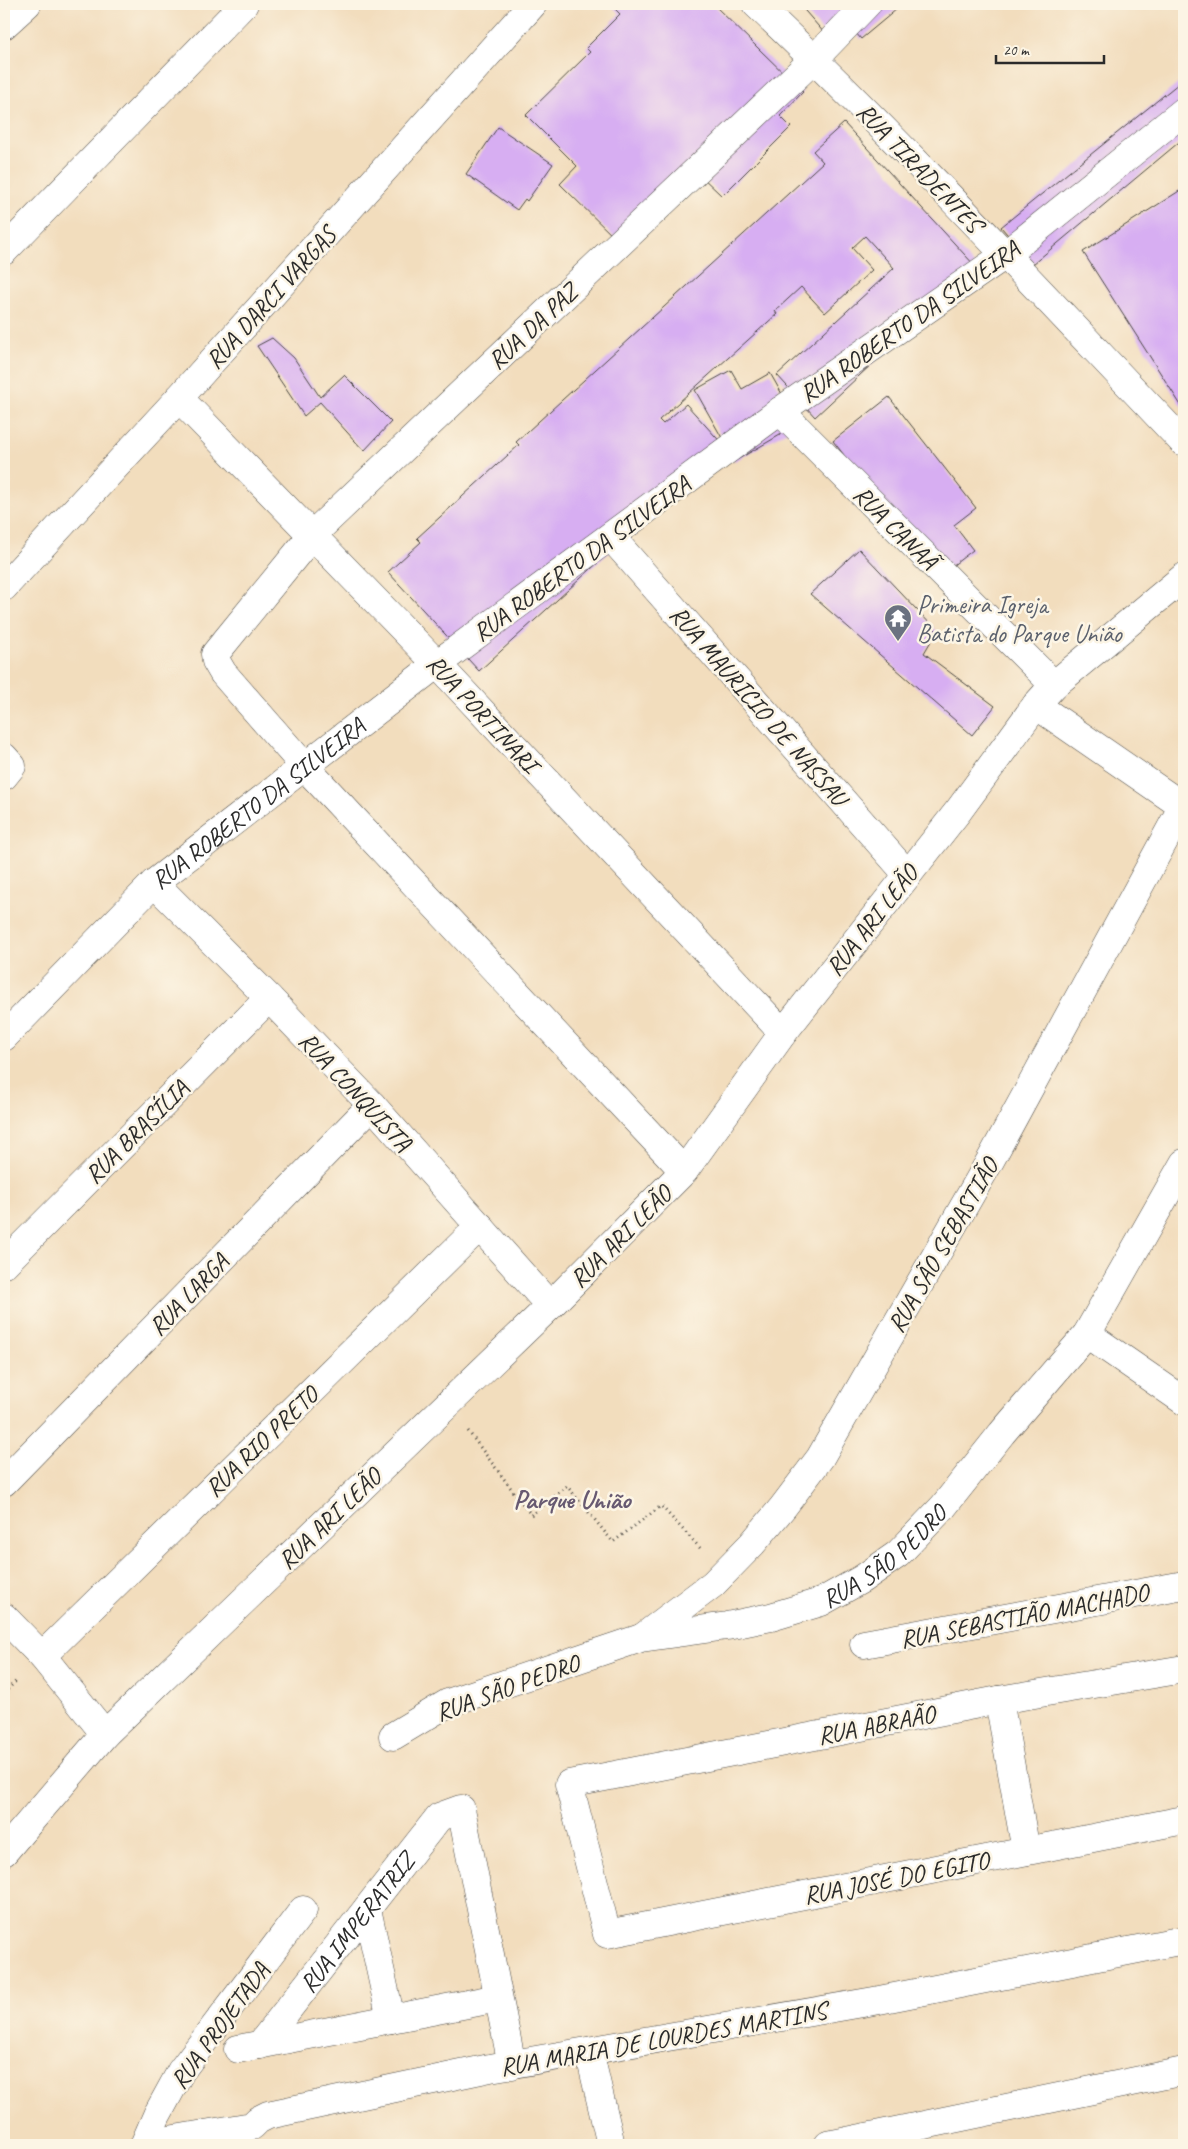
<svg xmlns="http://www.w3.org/2000/svg" width="1188" height="2149" font-family="Caveat,sans-serif">
<style>
.building{fill:#d7aef2}
.lines{fill:none;stroke-linecap:round;stroke-linejoin:round}
.minor-casing{stroke:#494641;stroke-width:29}
.path{stroke:#494641;stroke-width:3;stroke-dasharray:1 4;stroke-linecap:butt}
.minor{stroke:#fff;stroke-width:28}
.labels{text-anchor:middle;stroke-width:5;stroke-linejoin:round;paint-order:stroke}
.street-label{font-size:25px;fill:#2b2b2b;stroke:#fcf5e5}
.worship-label{font-size:25px;fill:#5b616d;stroke:#fcf5e5;text-anchor:start}
.neighbourhood-label{font-size:26px;font-weight:bold;fill:#675971;stroke:#fcf5e5}
</style>
<rect width="100%" height="100%" fill="#fcf5e5"/>
<filter id="ink" filterUnits="userSpaceOnUse"><feTurbulence type="fractalNoise" baseFrequency=".02" numOctaves="2"/><feDisplacementMap in="SourceGraphic" scale="10" xChannelSelector="R" yChannelSelector="G"/><feConvolveMatrix kernelMatrix="1 2 1 2 8 2 1 2 1" color-interpolation-filters="sRGB"/></filter>
<filter id="wash" filterUnits="userSpaceOnUse"><feTurbulence type="fractalNoise" baseFrequency=".0096" numOctaves="4" result="noise"/><feDisplacementMap in="SourceGraphic" scale="20" xChannelSelector="R" yChannelSelector="G"/><feGaussianBlur stdDeviation="1.12" result="paint"/><feColorMatrix in="noise" values="0 0 0 0 0 0 0 0 0 0 0 0 0 0 0 0 0 1.4 0 .05"/><feComposite in="paint" operator="in"/></filter>
<g filter="url(#wash)">
<rect width="100%" height="100%" fill="#f2ddbd"/>
<g id="blocks">
<!-- building -->
<g class="building">
<path d="M614 4H713L803 92 780 116 791 127 722 196 699 174 624 247 560 184 577 166 526 115 590 52 586 48 620 14 612 6Z"/>
<path d="M799 4H903L861 39 850 26 832 42Z"/>
<path d="M1184 79V138L1033 264 1001 227Z"/>
<path d="M844 123 976 267 815 417 777 375 894 268 865 236 852 248 872 270 825 313 801 287 775 311 777 314 659 420 663 424 686 404 725 447 479 671 388 572 421 542 417 538 519 445 516 442 823 162 813 151Z"/>
<path d="M498 127 553 164 527 201 525 199 517 210 466 174Z"/>
<path d="M1184 188V410L1083 252Z"/>
<path d="M272 338 294 358 320 397 344 375 391 422 364 451 320 402 304 416 257 346Z"/>
<path d="M731 370 742 389 770 373 799 424 735 461 695 390Z"/>
<path d="M889 397 976 508 954 525 973 550 939 576 833 441Z"/>
<path d="M859 549 937 631 924 653 995 706 972 735 810 594Z"/>
</g>
</g>
</g>
<g filter="url(#ink)">
<use href="#blocks" fill-opacity="0" stroke="#494641" stroke-width="1"/>
<g class="lines">
<!-- minor casing -->
<g class="minor-casing">
<g id="minor">
<path d="M756 4C904 144 1043 295 1184 443"/>
<path d="M4 25 27 4"/>
<path d="M4 251 244 4"/>
<path d="M179 398 437 664 783 1033"/>
<path d="M780 411 1054 685"/>
<path d="M611 537 907 874"/>
<path d="M4 587 179 398 533 4"/>
<path d="M1036 705 1184 807"/>
<path d="M4 757 12 766 4 776"/>
<path d="M154 883 269 998 372 1105 550 1306"/>
<path id="s1" d="M4 1037 154 883 437 664 780 411 1005 255 1184 111"/>
<path d="M684 1171 305 767 223 673 216 661 215 654 313 534 814 59 867 4"/>
<path d="M4 1264 269 998"/>
<path d="M1087 1334 1184 1401"/>
<path d="M4 1482 372 1105"/>
<path d="M4 1617 42 1656 105 1734"/>
<path d="M643 1637 713 1584 752 1544 783 1507 820 1458 991 1159 1183 806"/>
<path d="M864 1644 1184 1585"/>
<path d="M42 1656 480 1226"/>
<path d="M1184 1669 999 1700 569 1784 607 1934 1184 1820"/>
<path d="M999 1700 1026 1851"/>
<path id="s2" d="M393 1736 448 1703 641 1638 727 1626 771 1617 821 1602 862 1579 898 1554 943 1507 1002 1433 1087 1334 1184 1163"/>
<path d="M4 1852 105 1734 550 1306 684 1171 783 1033 959 810 1036 705 1054 685 1184 577"/>
<path d="M367 1909 391 2019"/>
<path id="s3" d="M260 2045 439 1817 461 1809 512 2065"/>
<path d="M238 2049 498 1998"/>
<path d="M589 2051 611 2145"/>
<path d="M145 2144 252 2126 258 2120 268 2115 490 2068 874 2001 1184 1940"/>
<path d="M144 2145 157 2115 181 2071 303 1910"/>
<path d="M828 2145 1184 2071"/>
</g>
</g>
<!-- path -->
<g class="path">
<path d="M468 1431 531 1515 567 1486 613 1542 661 1506 701 1549"/>
<path d="M4 1693 18 1679"/>
</g>
<!-- minor -->
<use href="#minor" class="minor"/>
</g>
</g>
<!-- icons -->
<defs>
<g id="temple-pin" transform="scale(1.4375)"><path d="M0 17L-7.5 6A9.5 9.5 0 1 1 7.5 6Z" fill="#6b7280" stroke="#fcf5e5"/><path d="M0-6L5-2H3V0L6.5 2.5H4V6H1.5V3h-3V6H-4V2.5H-6.5L-3 0V-2H-5Z" fill="#fff"/></g>
</defs>
<g fill-rule="evenodd">
<use href="#temple-pin" x="898" y="618"/>
</g>
<g class="labels">
<!-- street labels -->
<g class="street-label">
<text transform="translate(920 167) rotate(46)" y="9">RUA TIRADENTES</text>
<text transform="translate(270 297) rotate(-48)" y="9">RUA DARCI VARGAS</text>
<text transform="translate(909 321) rotate(-35)" y="9">RUA ROBERTO DA SILVEIRA</text>
<text transform="translate(532 326) rotate(-43)" y="9">RUA DA PAZ</text>
<text transform="translate(896 527) rotate(45)" y="9">RUA CANAÃ</text>
<text transform="translate(581 558) rotate(-36)" y="9">RUA ROBERTO DA SILVEIRA</text>
<text transform="translate(759 705) rotate(49)" y="9">RUA MAURICIO DE NASSAU</text>
<text transform="translate(483 713) rotate(47)" y="9">RUA PORTINARI</text>
<text dy="9" stroke="none"><textPath href="#s1" startOffset="346">RUA ROBERTO DA SILVEIRA</textPath></text>
<text transform="translate(871 920) rotate(-52)" y="9">RUA ARI LEÃO</text>
<text transform="translate(356 1091) rotate(47)" y="9">RUA CONQUISTA</text>
<text transform="translate(136 1131) rotate(-45)" y="9">RUA BRASÍLIA</text>
<text transform="translate(620 1236) rotate(-45)" y="9">RUA ARI LEÃO</text>
<text transform="translate(942 1245) rotate(-60)" y="9">RUA SÃO SEBASTIÃO</text>
<text transform="translate(188 1294) rotate(-46)" y="9">RUA LARGA</text>
<text transform="translate(261 1441) rotate(-44)" y="9">RUA RIO PRETO</text>
<text transform="translate(329 1518) rotate(-44)" y="9">RUA ARI LEÃO</text>
<text dy="9" stroke="none"><textPath href="#s2" startOffset="530">RUA SÃO PEDRO</textPath></text>
<text transform="translate(1024 1615) rotate(-11)" y="9">RUA SEBASTIÃO MACHADO</text>
<text transform="translate(507 1687) rotate(-20)" y="9">RUA SÃO PEDRO</text>
<text transform="translate(876 1724) rotate(-11)" y="9">RUA ABRAÃO</text>
<text transform="translate(896 1877) rotate(-11)" y="9">RUA JOSÉ DO EGITO</text>
<text dy="9" stroke="none"><textPath href="#s3" startOffset="156">RUA IMPERATRIZ</textPath></text>
<text transform="translate(219 2025) rotate(-54)" y="9">RUA PROJETADA</text>
<text transform="translate(663 2038) rotate(-10)" y="9">RUA MARIA DE LOURDES MARTINS</text>
</g>
<!-- worship labels -->
<g class="worship-label">
<text x="917" y="613">Primeira Igreja<tspan x="917" dy="29">Batista do Parque União</tspan></text>
</g>
<!-- neighbourhood labels -->
<g class="neighbourhood-label">
<text x="572" y="1508">Parque União</text>
</g>
</g>
<!-- margin -->
<rect width="1188" height="2149" fill="none" stroke="#fcf5e5" stroke-width="20"/>
<!-- scale -->
<path d="M996 55v8h108v-8" fill="none" stroke="#2b2b2b" stroke-width="2.5"/>
<text x="1003" y="55" font-size="15" fill="#2b2b2b" stroke="#fcf5e5" stroke-width="4" paint-order="stroke">20 m</text>
</svg>
